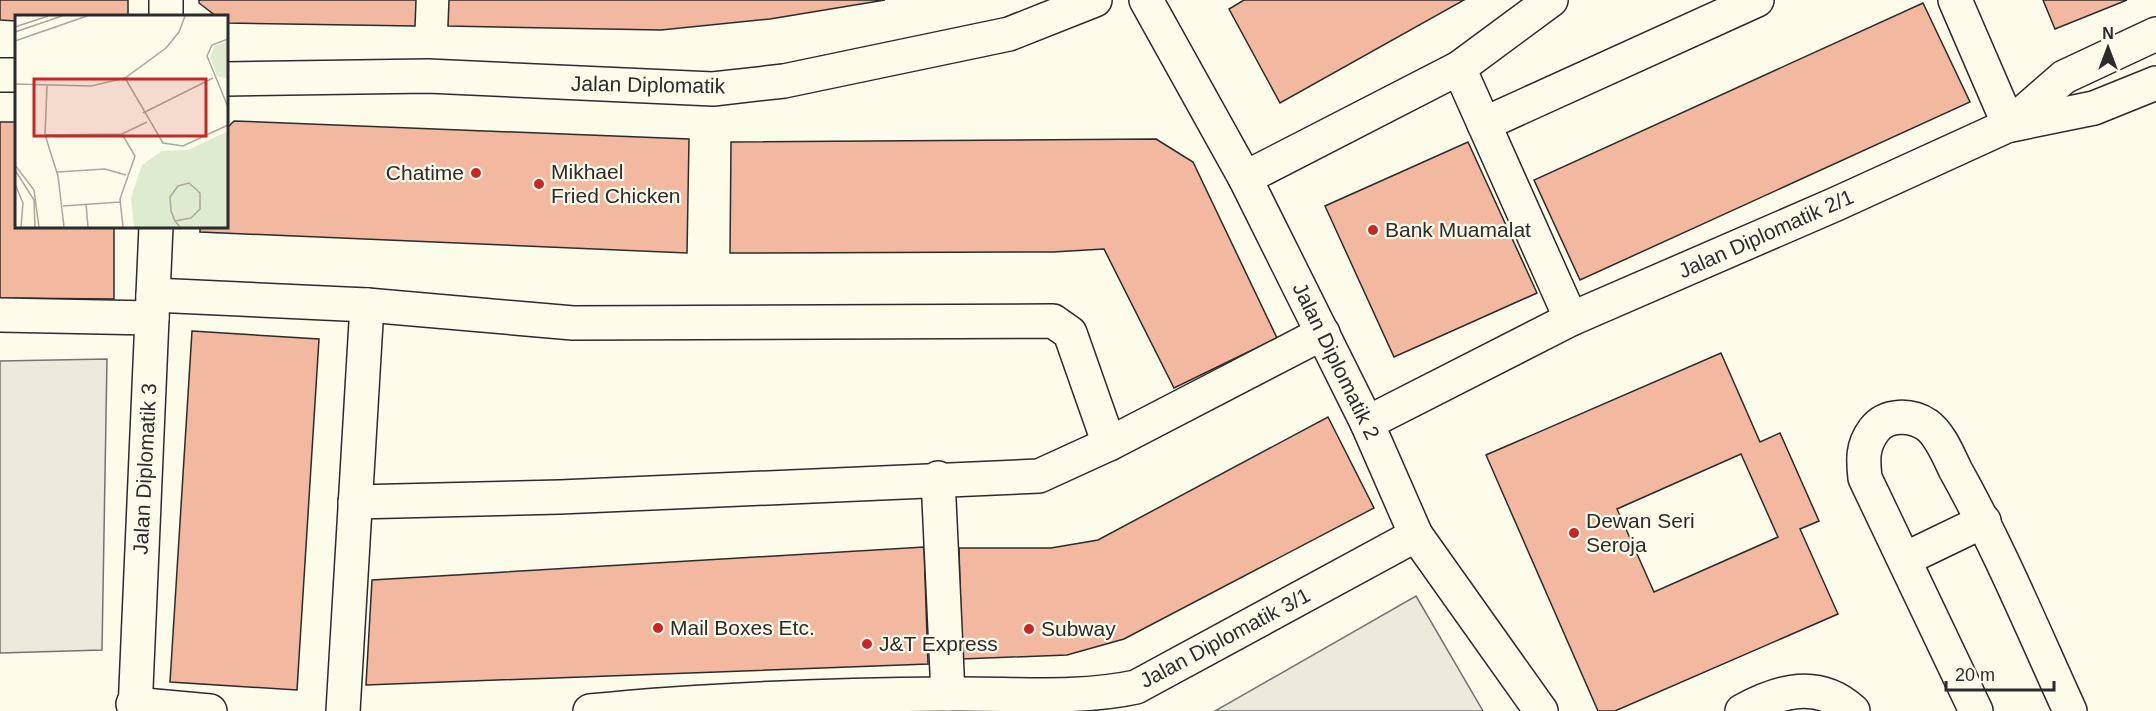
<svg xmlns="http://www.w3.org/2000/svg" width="2156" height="711" font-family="Arial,sans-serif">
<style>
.parking{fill:#eceadb;stroke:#74746e;stroke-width:1.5}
.building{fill:#f2b8a0;stroke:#2b2b2b;stroke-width:1.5;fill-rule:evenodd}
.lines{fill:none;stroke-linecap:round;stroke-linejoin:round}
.minor-casing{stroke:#2b2b2b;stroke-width:36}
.minor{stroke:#fdfbea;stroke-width:33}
.poi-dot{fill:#c62828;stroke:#fdfbea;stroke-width:2}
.labels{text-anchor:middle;stroke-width:4.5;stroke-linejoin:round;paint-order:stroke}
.street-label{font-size:21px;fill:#2b2b2b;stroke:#fdfbea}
.poi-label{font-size:21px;fill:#2b2b2b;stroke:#fdfbea;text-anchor:start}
.inset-road{fill:none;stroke:#a9a89e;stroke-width:1.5}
.view{fill:#c62828;fill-opacity:0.15;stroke:#c62828;stroke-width:3}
.inset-edge{fill:none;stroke:#2b2b2b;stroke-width:3}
</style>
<rect width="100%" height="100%" fill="#fdfbea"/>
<!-- parking -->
<g class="parking">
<path d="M107 359 102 650 0 653V361Z"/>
<path d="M1416 596 1483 711H1215Z"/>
</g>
<!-- building -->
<g class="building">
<path d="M0 0H128V16H16V21L0 20Z"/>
<path d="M199 0H416L415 26 226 23V16H216L199 3Z"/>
<path d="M449 0H885L770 19 661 30 448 26Z"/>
<path d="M1244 0H1464L1280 103 1229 9Z"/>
<path d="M2043 0H2127L2055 29Z"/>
<path d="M1923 3 1970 102 1580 280 1534 180Z"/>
<path d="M234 121 689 139 687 253 200 232V226H226V129Z"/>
<path d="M0 122H16V226H114V299L0 298Z"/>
<path d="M1156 139 1193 162 1277 338 1174 388 1104 249 1053 252 730 253 731 142Z"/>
<path d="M1468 142 1537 293 1394 357 1325 206Z"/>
<path d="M192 331 319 339 297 690 170 682Z"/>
<path d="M1721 353 1760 442 1780 433 1819 521 1800 529 1838 614 1615 711H1598L1486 455ZM1741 454 1778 537 1654 592 1617 509Z"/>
<path d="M1328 417 1374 508 1124 639 1067 655 962 659 959 548H1051L1098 540Z"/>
<path d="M924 547 928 664 366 685 372 580Z"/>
</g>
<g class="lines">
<!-- minor casing -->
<g class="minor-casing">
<g id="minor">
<path d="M1146 0 1245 178 1367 423 1416 535 1541 711"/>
<path d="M1955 0 2009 125"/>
<path d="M166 16V0"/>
<path d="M1459 68 1571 319"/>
<path d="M0 75H16"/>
<path d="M226 79 428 76 713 89 784 81 1009 34 1095 0"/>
<path d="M1484 124 1757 0"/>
<path d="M2011 125 2094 108 2156 83"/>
<path d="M1245 178 1459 68 1551 0"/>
<path d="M153 295 367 305 573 323 1053 321 1070 333 1109 444"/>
<path d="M0 315 152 318"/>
<path d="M1367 423 1571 319 1836 204 2009 125 2064 77 2156 34"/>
<path d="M938 478 948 694"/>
<path d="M355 502 560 497 1039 476 1109 444 1323 333"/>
<path d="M1905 559 1984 521"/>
<path d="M133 704 210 711"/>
<path d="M135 711 156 226"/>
<path d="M343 711 367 305"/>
<path d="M590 711C709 699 830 695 950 694 1012 693 1075 700 1136 687L1416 535"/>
<path d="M1742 711C1779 691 1818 679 1853 711"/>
<path d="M1976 711 1865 478C1863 460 1862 446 1874 430 1886 414 1911 414 1927 425 1940 434 1949 457 1956 471 1999 548 2033 630 2070 711"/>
</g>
</g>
<!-- minor -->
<use href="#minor" class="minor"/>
</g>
<!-- markers -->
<g class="poi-dot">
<circle cx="476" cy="173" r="6"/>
<circle cx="539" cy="184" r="6"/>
<circle cx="1373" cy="230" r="6"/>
<circle cx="1574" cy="533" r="6"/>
<circle cx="658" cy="628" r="6"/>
<circle cx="1029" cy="629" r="6"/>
<circle cx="867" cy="644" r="6"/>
</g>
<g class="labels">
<!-- street labels -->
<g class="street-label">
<text transform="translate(648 85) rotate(1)" y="7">Jalan Diplomatik</text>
<text transform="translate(1766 234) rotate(-24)" y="7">Jalan Diplomatik 2/1</text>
<text transform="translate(1336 361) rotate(64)" y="7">Jalan Diplomatik 2</text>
<text transform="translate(145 469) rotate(-87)" y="7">Jalan Diplomatik 3</text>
<text transform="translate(1225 638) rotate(-28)" y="7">Jalan Diplomatik 3/1</text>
</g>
<!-- poi labels -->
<g class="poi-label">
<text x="551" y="179">Mikhael<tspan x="551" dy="24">Fried Chicken</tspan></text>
<text x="464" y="180" text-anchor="end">Chatime</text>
<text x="1385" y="237">Bank Muamalat</text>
<text x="1586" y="528">Dewan Seri<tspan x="1586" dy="24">Seroja</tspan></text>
<text x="670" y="635">Mail Boxes Etc.</text>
<text x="1041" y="636">Subway</text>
<text x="879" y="651">J&amp;T Express</text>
</g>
</g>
<!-- overview -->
<g transform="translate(15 15)">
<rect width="213" height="213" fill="#fdfbea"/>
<path d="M213 26V64L202 61 195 41 200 31ZM213 116V212H119L116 183 127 150 147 136 173 135Z" fill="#deebd1"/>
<path class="inset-road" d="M0 12 33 1M0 17 47 1M213 24 197 30 192 41 213 92M0 26 72 1M110 63 148 128 168 131 213 110M0 69 76 71 110 63 151 33 164 17 170 1M32 71 30 120 43 161 49 212M128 98 198 63M107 119 120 141 105 184 108 212M30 120 107 119 132 107M0 150 19 175 24 212M0 155 19 185 20 212M42 157 90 154 111 160M0 169 8 188 6 212M71 189 73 212M48 191 105 187M160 206 176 203 185 194V178L174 168 163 171 155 182 156 196 160 206 165 212"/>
<path class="view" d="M19 64H191V121H19Z"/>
<rect width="213" height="213" class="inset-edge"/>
</g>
<!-- north arrow -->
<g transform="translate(2108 48)" stroke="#fdfbea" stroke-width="4.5" paint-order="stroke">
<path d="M0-4.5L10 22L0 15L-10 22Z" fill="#2b2b2b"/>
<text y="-9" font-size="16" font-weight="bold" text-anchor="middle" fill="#2b2b2b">N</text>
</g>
<!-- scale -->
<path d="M1946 681v9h108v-9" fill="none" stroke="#2b2b2b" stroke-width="3"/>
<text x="1955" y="681" font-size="18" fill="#2b2b2b" stroke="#fdfbea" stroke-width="4.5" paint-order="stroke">20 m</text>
</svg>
